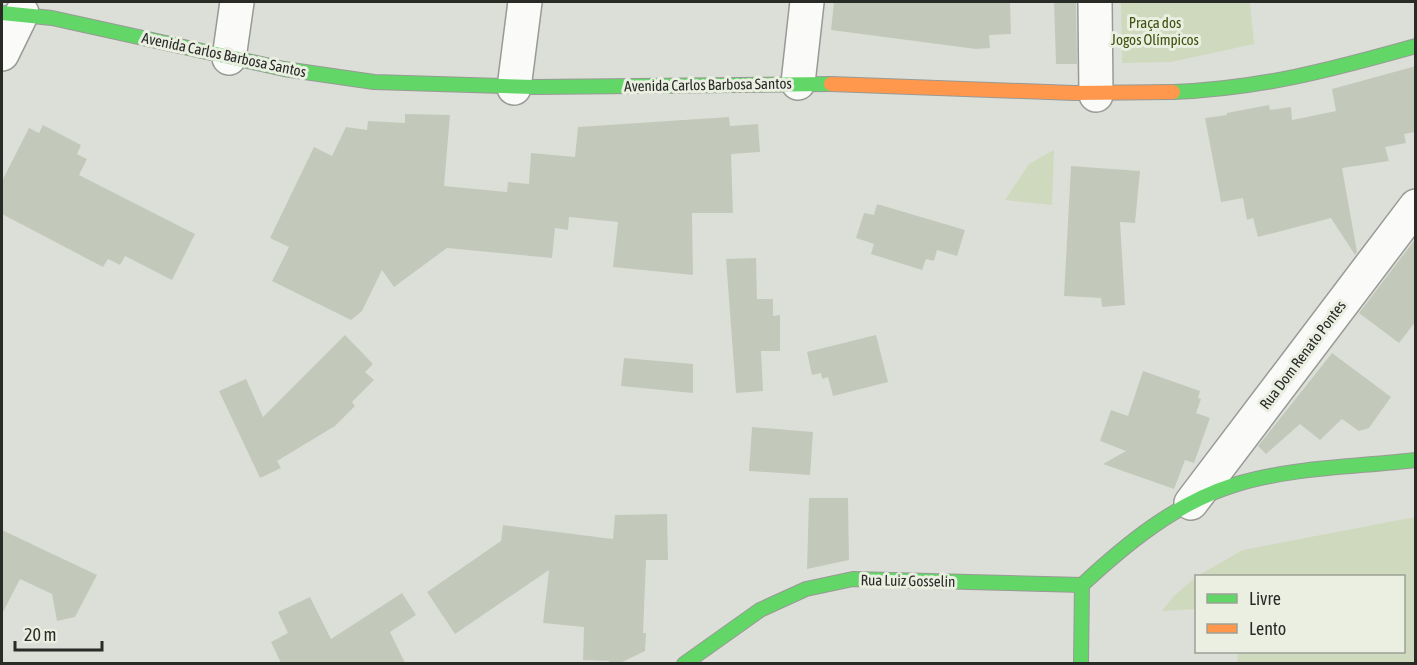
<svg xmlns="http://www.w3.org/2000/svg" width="1417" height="665" font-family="'Asap Condensed',sans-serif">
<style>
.green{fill:#cfd9bd}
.building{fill:#c3c9ba}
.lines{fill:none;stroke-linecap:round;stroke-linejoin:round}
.street-casing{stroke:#989a95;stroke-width:36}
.fast-casing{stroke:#989a95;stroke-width:16}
.slow-casing{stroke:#989a95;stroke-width:16}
.street{stroke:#fafaf9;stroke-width:33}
.fast{stroke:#63d668;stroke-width:14}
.slow{stroke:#ff974d;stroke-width:14}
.labels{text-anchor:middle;stroke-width:6;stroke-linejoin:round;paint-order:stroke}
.park-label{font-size:15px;fill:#40520e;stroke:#eaefe2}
.street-label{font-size:15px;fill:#292b27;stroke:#eaefe2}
</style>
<rect width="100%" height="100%" fill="#dcdfd8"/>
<!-- green -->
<g class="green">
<path d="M1121 2H1250L1254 44 1171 62 1122 63Z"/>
<path d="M1054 150 1052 205 1005 200 1029 164Z"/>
<path d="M1415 517V663H1237L1238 652H1404V576H1197L1243 550Z"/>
<path d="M1196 577V609L1162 611 1174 596Z"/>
</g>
<!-- building -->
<g class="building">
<path d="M834 2H1010L1011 34 989 35 990 48 976 49 831 30Z"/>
<path d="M1054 2H1076L1077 64H1056Z"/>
<path d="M1416 66V132L1404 134 1406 143 1385 147 1389 161 1342 168 1357 252 1355 255 1331 218 1258 237 1253 218 1247 220 1243 198 1221 202 1205 118 1227 115V113L1269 105 1270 110 1291 107 1292 120 1336 111 1332 89Z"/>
<path d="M405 114 450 115 444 186 507 192 508 182 529 184 531 153 575 157 578 127 729 117 730 126 758 124 760 152 731 154 733 213H692L693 275 613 267 618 222 569 217 568 230 555 228 552 258 447 248 394 287 382 270 362 311 351 320 272 281 289 247 270 238 314 147 332 156 346 127 367 130 368 121 405 123Z"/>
<path d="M43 125 81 145 77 154 87 159 79 175 195 234 172 280 125 256 120 265 108 259 103 267 2 214V181L29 128 39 133Z"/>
<path d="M1071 166 1140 171 1135 223 1120 222 1125 305 1102 307 1101 298 1064 296Z"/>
<path d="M877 204 965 230 957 256 937 250 934 261 926 259 922 270 871 254 874 244 856 238 864 213 874 215Z"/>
<path d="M1416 238V321L1399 343 1359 313Z"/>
<path d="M756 258 757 299H773V316L780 315V351H761L763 391 736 393 726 259Z"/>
<path d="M345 335 373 364 365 372 374 380 352 402 355 406 335 426 277 461 281 468 260 478 219 391 246 379 263 417Z"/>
<path d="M876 335 888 382 833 396 828 377 822 379 821 373 812 375 807 352Z"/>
<path d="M1332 353 1391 397 1369 428 1359 431 1342 419 1320 440 1300 424 1266 454 1258 446Z"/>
<path d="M624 358 693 364V393L621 386Z"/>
<path d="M1143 371 1200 391 1198 398 1201 399 1196 413 1210 418 1194 463 1185 460 1174 489 1103 464 1126 451 1100 441 1111 410 1128 416Z"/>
<path d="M752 427 813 432 810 475 749 471Z"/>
<path d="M809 498H848L849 560 807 569Z"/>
<path d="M667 514 668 560H646L643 633H646L645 651 620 663H609V661L583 660 584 627 543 623 549 570 455 634 427 592 501 541 503 525 613 539 615 515Z"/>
<path d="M2 530 97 575 75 617 57 621 52 594 20 579 2 614Z"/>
<path d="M402 593 416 615 390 632 405 663H281L271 642 288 633 278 612 310 597 331 639Z"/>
</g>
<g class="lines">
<!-- street casing -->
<g class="street-casing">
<g id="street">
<path d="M1095 2 1096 95"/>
<path d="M2 54 22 13"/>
<path d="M229 58 237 2"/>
<path d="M798 83 807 2"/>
<path d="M514 88 525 2"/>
<path d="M1191 503 1416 206"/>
</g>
</g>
<!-- fast casing -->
<g class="fast-casing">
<g id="fast">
<path d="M2 13 52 18 284 69 374 82 534 87 831 84"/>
<path d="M1173 92C1260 89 1334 69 1416 46"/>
<path d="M684 664 760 610 806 589 853 579 1082 585"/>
<path d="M1081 664 1082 585C1126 544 1176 503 1234 485 1292 467 1356 467 1416 460"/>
</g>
</g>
<!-- slow casing -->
<g class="slow-casing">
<path id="slow" d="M831 84 1074 93 1173 92"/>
</g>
<!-- street -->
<use href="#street" class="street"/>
<!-- fast -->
<use href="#fast" class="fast"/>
<!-- slow -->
<use href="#slow" class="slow"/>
</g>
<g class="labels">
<!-- park labels -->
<g class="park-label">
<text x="1155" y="28">Praça dos<tspan x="1155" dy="17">Jogos Olímpicos</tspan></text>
</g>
<!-- street labels -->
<g class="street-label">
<text transform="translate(224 55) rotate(12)" y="5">Avenida Carlos Barbosa Santos</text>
<text transform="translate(708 85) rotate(-1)" y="5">Avenida Carlos Barbosa Santos</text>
<text transform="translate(1303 355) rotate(-53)" y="5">Rua Dom Renato Pontes</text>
<text transform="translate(908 581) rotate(1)" y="5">Rua Luiz Gosselin</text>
</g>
</g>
<!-- border -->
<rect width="1417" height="665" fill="none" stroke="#292b27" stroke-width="6"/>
<!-- legend -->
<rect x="1195" y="575" width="210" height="78" fill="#eaefe2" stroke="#9da197" stroke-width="1.5"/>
<rect x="1207" y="594" width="30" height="9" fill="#63d668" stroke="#9da197" stroke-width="1.5"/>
<text x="1249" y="605" font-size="18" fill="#292b27">Livre</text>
<rect x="1207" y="624" width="30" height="9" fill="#ff974d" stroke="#9da197" stroke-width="1.5"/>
<text x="1249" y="635" font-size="18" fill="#292b27">Lento</text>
<!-- scale -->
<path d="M15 641v9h87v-9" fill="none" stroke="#292b27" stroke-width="3"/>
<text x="24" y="641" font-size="18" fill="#292b27" stroke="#eaefe2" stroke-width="4.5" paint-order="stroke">20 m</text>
</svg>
